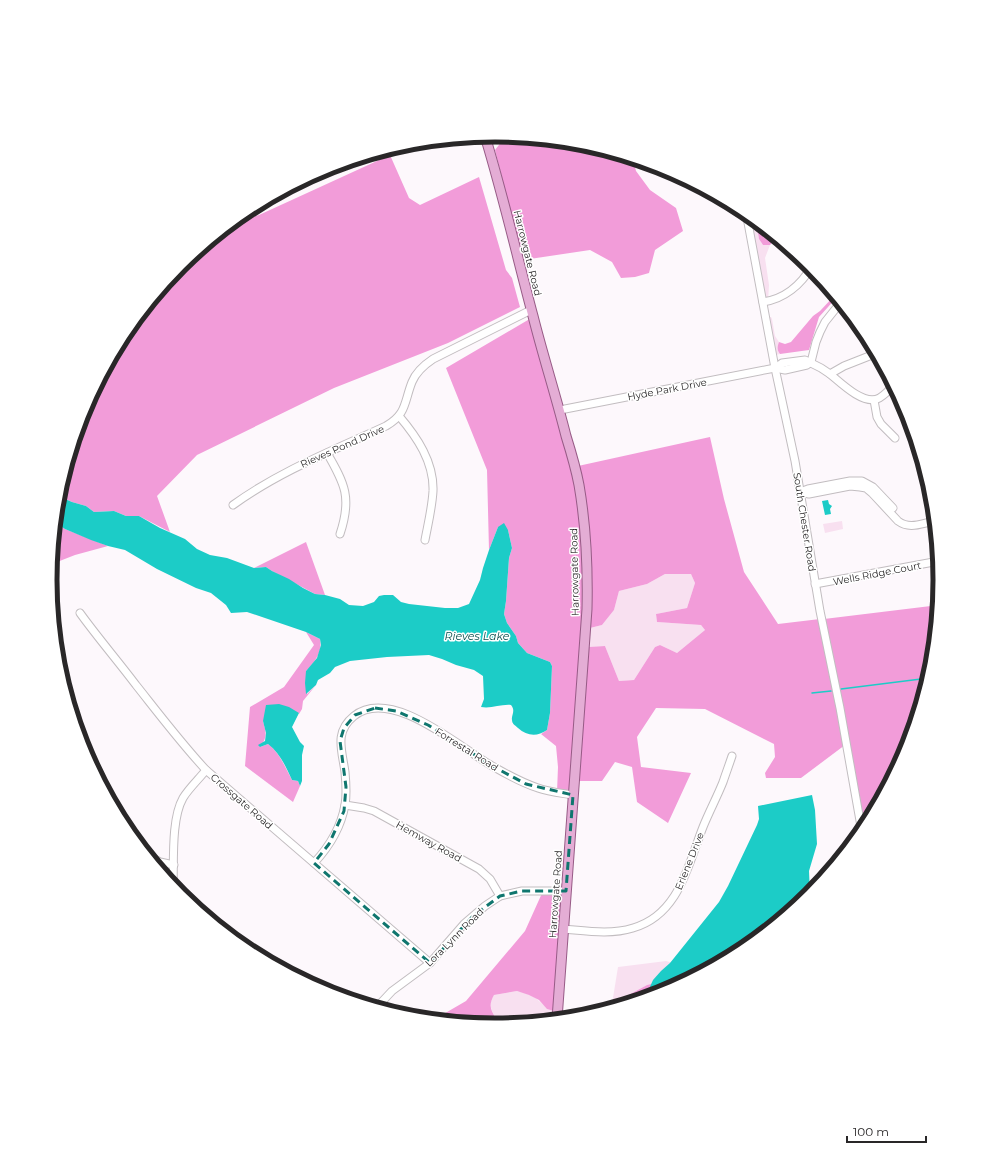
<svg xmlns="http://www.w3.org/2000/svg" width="991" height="1160" font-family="Montserrat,sans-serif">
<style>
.green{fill:#f8e0f0}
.forest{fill:#f29cd9}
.water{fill:#1cccc7}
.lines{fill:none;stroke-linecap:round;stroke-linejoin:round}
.stream{stroke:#1cccc7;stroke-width:1.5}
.minor-casing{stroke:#c2bdc0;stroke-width:9}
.major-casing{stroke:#975b86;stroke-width:11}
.minor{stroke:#fff;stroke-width:7}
.major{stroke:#e4add5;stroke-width:9}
.marked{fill:none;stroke:#0f766e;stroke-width:3;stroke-dasharray:8 5;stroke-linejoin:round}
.labels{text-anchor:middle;stroke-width:3;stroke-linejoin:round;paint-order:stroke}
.street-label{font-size:10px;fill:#292728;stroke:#fff}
.water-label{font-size:11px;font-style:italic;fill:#0b504e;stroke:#fff}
.rim{fill:none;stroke:#292728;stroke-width:5}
</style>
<rect width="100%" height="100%" fill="#fdf8fc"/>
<!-- green -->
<g class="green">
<path d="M751 216 756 220 759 239 763 245H770L765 258 769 285 768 302 766 305 749 217Z"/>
<path d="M768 317H771L772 319 775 336 779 342C777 347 777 350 780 354L776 355Z"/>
<path d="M842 521 843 529 825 533 823 524Z"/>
<path d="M665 574H691L695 583 687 608 656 614 657 622 701 625 705 630 677 653 660 645 655 647 634 680 619 681 605 646 588 647 590 628 602 625 614 610 619 591 647 584Z"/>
<path d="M666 961 680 965 662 982 647 985 612 1004 618 967Z"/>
<path d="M517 991C525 993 532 995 538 1000 548 1008 544 1008 558 1012L557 1019 500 1025C494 1013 486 1008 494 995Z"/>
</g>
<!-- forest -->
<g class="forest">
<path d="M536 138 583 143 633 159 636 171 650 190 676 208 683 231 655 250 649 273 635 277 621 278 612 262 590 250 523 260 495 150 502 141Z"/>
<path d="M390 155 409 198 420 205 479 177 506 270 512 278 520 307 448 343 334 388 197 455 157 496 170 532 139 516H126L114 511 94 512 86 506 72 502 58 496 84 409 125 332 181 265 231 224 259 215Z"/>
<path d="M756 220 777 237 770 245H763L759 239Z"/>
<path d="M835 295 837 297 819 317 809 350 780 354C777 350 777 347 779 342L785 344 791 342 813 316 820 311Z"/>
<path d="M533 317 573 458 586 548 573 795 557 792 558 767 556 746 541 734 547 730 550 713 552 666 550 662 527 653 518 643 516 636 507 623 504 614 506 601 509 558 512 548 508 530 498 527 489 550 487 470 446 368Z"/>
<path d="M710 437 724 499 744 572 778 624 820 619 845 745 801 778H766L765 773 775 757 774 744 705 709 656 708 637 737 641 767 691 773 668 823 637 802 632 767 615 762 602 781H578L588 647 605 646 619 681 634 680 655 647 660 645 677 653 705 630 701 625 657 622 656 614 687 608 695 583 691 574H665L647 584 619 591 614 610 602 625 590 628 578 466Z"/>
<path d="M56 523 65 529 108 546 75 555 52 564Z"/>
<path d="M306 542 325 595 315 594 272 571 266 567 254 568Z"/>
<path d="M939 605 932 667 907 751 865 828 824 619Z"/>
<path d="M306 632 320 639C323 653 314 662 306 671L307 694 316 685 303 701 302 709 299 714V713L263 721C266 732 268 737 260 747L268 744C280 753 285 767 292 780L298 781 300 786 293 802 245 766 250 707 284 687 314 645Z"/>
<path d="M543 891H566L558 1012 547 1009 539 1000 529 995 517 991 494 995C486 1009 494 1013 500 1025L435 1019 466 1001 525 931Z"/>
<path d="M704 971 666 992 612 1008V1004L647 985Z"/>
</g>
<!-- water -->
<g class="water">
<path d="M58 496 72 502 86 506 94 512 114 511 126 516H139L160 528 185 539 197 549 210 555 227 558 254 568 266 567 272 571 289 579 303 588 315 594 325 595 340 599 349 605 363 606 374 602 379 596 384 595H393L401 602 409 604 445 608H458L469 604 480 580 483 568 489 550 498 527 504 523 508 530 512 548 509 558 506 601 504 614 507 623 516 636 518 643 527 653 550 662 552 666 550 713 547 730C537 737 527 736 518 728 515 725 512 724 512 720 511 715 516 711 511 705 501 704 491 709 481 707L484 699 483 676 474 670 456 665 442 659 429 655 387 657 350 661 335 667 330 673 318 680 316 685 306 694 305 683 306 671 317 658 321 645 320 639 306 632 247 612 231 613 226 605 211 593 196 588 157 569 125 550 108 546 91 540 65 529 56 523Z"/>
<path d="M828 500 829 504 832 506 830 509 831 514 825 515 822 501Z"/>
<path d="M279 704 289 707 299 713 292 727 300 742 304 746 302 755V781L300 786 298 781 292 780C286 767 280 753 268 744L260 747 258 745 265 741 266 733 263 721 266 705Z"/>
<path d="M812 795 815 810 817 844 809 871 810 895 796 907 783 914 773 926 743 951 666 992 645 998 653 980 661 971 670 963 719 902 728 886 757 825 759 819 758 806Z"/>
</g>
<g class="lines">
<!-- stream -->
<g class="stream">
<path d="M841 689 929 678"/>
<path d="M812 693 831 691"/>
</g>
<!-- minor casing -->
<g class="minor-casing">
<g id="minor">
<path d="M471 137C484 144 506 138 520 137"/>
<path d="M746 212 775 368 795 461 820 611 840 708 862 832"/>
<path d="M763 302C784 299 801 285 812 266"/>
<path d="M775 368 782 363 805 360 821 368 830 374 844 366 877 353"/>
<path d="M830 374C841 383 862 404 877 399 883 397 889 390 894 385"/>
<path d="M874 400 877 417 881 424 895 438"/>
<path d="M560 410 775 368 785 370 807 365 811 362 816 342 820 332 825 322 841 302"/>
<path d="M399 416C417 437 434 462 433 491 432 508 428 524 425 540"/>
<path d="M327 453C345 484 352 498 340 534"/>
<path d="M800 492 809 494 850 486 860 487 866 488 872 493 898 521C910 530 922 523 935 521"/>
<path d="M800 492 808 489 850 481H862L873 487 893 508"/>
<path d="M233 505C280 471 334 450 386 426 407 414 404 402 412 382 416 372 424 365 433 359L531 310"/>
<path d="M815 584 939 561"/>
<path d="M80 613C98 638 118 661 136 685 159 714 181 743 206 770L430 963"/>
<path d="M345 805 364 808 374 811 479 869 490 879 500 896"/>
<path d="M149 856 160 862 174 865"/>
<path d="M314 863C329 847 341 827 345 805 347 794 346 783 345 772 342 750 334 732 354 716 392 686 461 749 494 767 508 775 522 783 538 788 549 792 561 793 573 795"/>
<path d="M173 886C174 862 171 819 183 798 189 788 199 779 206 770"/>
<path d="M564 929C587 931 611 935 633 928 679 915 688 865 703 827 709 812 717 797 723 782 726 773 729 765 732 756"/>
<path d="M251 947 262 958"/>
<path d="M377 1007 392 991 430 963 464 924 485 906 500 896 522 891H566"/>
</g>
</g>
<!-- major casing -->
<g class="major-casing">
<path id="major" d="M485 136C503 195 517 256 533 316 543 356 556 396 566 436 571 452 576 469 579 485 586 526 588 567 587 609L557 1019"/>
</g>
<!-- minor -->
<use href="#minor" class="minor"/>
<!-- major -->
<use href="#major" class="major"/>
</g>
<!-- marked area -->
<path class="marked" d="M375 708 396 711 428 725 494 767 526 784 573 795 566 891H522L500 896 473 916 430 963 314 863 329 844 344 811 346 787 340 741 344 728 355 715Z"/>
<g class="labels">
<!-- street labels -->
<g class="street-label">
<text transform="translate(528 253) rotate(76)" y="4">Harrowgate Road</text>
<text transform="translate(667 389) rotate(-11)" y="4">Hyde Park Drive</text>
<text transform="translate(342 446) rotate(-24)" y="4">Rieves Pond Drive</text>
<text transform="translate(805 522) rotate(81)" y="4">South Chester Road</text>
<text transform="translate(574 572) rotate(-91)" y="4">Harrowgate Road</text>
<text transform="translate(877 573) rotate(-11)" y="4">Wells Ridge Court</text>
<text transform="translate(467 749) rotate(32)" y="4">Forrestal Road</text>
<text transform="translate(242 801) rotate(41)" y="4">Crossgate Road</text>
<text transform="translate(429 841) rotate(29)" y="4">Hemway Road</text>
<text transform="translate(689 861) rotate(-68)" y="4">Erlene Drive</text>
<text transform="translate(555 894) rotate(-86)" y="4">Harrowgate Road</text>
<text transform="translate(454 937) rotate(-45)" y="4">Lora Lynn Road</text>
</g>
<!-- water labels -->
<g class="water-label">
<text x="477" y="640">Rieves Lake</text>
</g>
</g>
<!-- crop -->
<path d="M0 0H991V1160H0ZM57 580a438 438 0 1 1 876 0a438 438 0 1 1-876 0Z" fill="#fff" fill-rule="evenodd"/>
<path class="rim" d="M57 580a438 438 0 1 1 876 0a438 438 0 1 1-876 0Z"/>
<!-- scale -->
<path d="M847 1136v6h79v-6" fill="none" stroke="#292728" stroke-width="2"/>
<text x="853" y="1136" font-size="12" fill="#292728" stroke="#ffffff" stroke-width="3" paint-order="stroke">100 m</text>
</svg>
